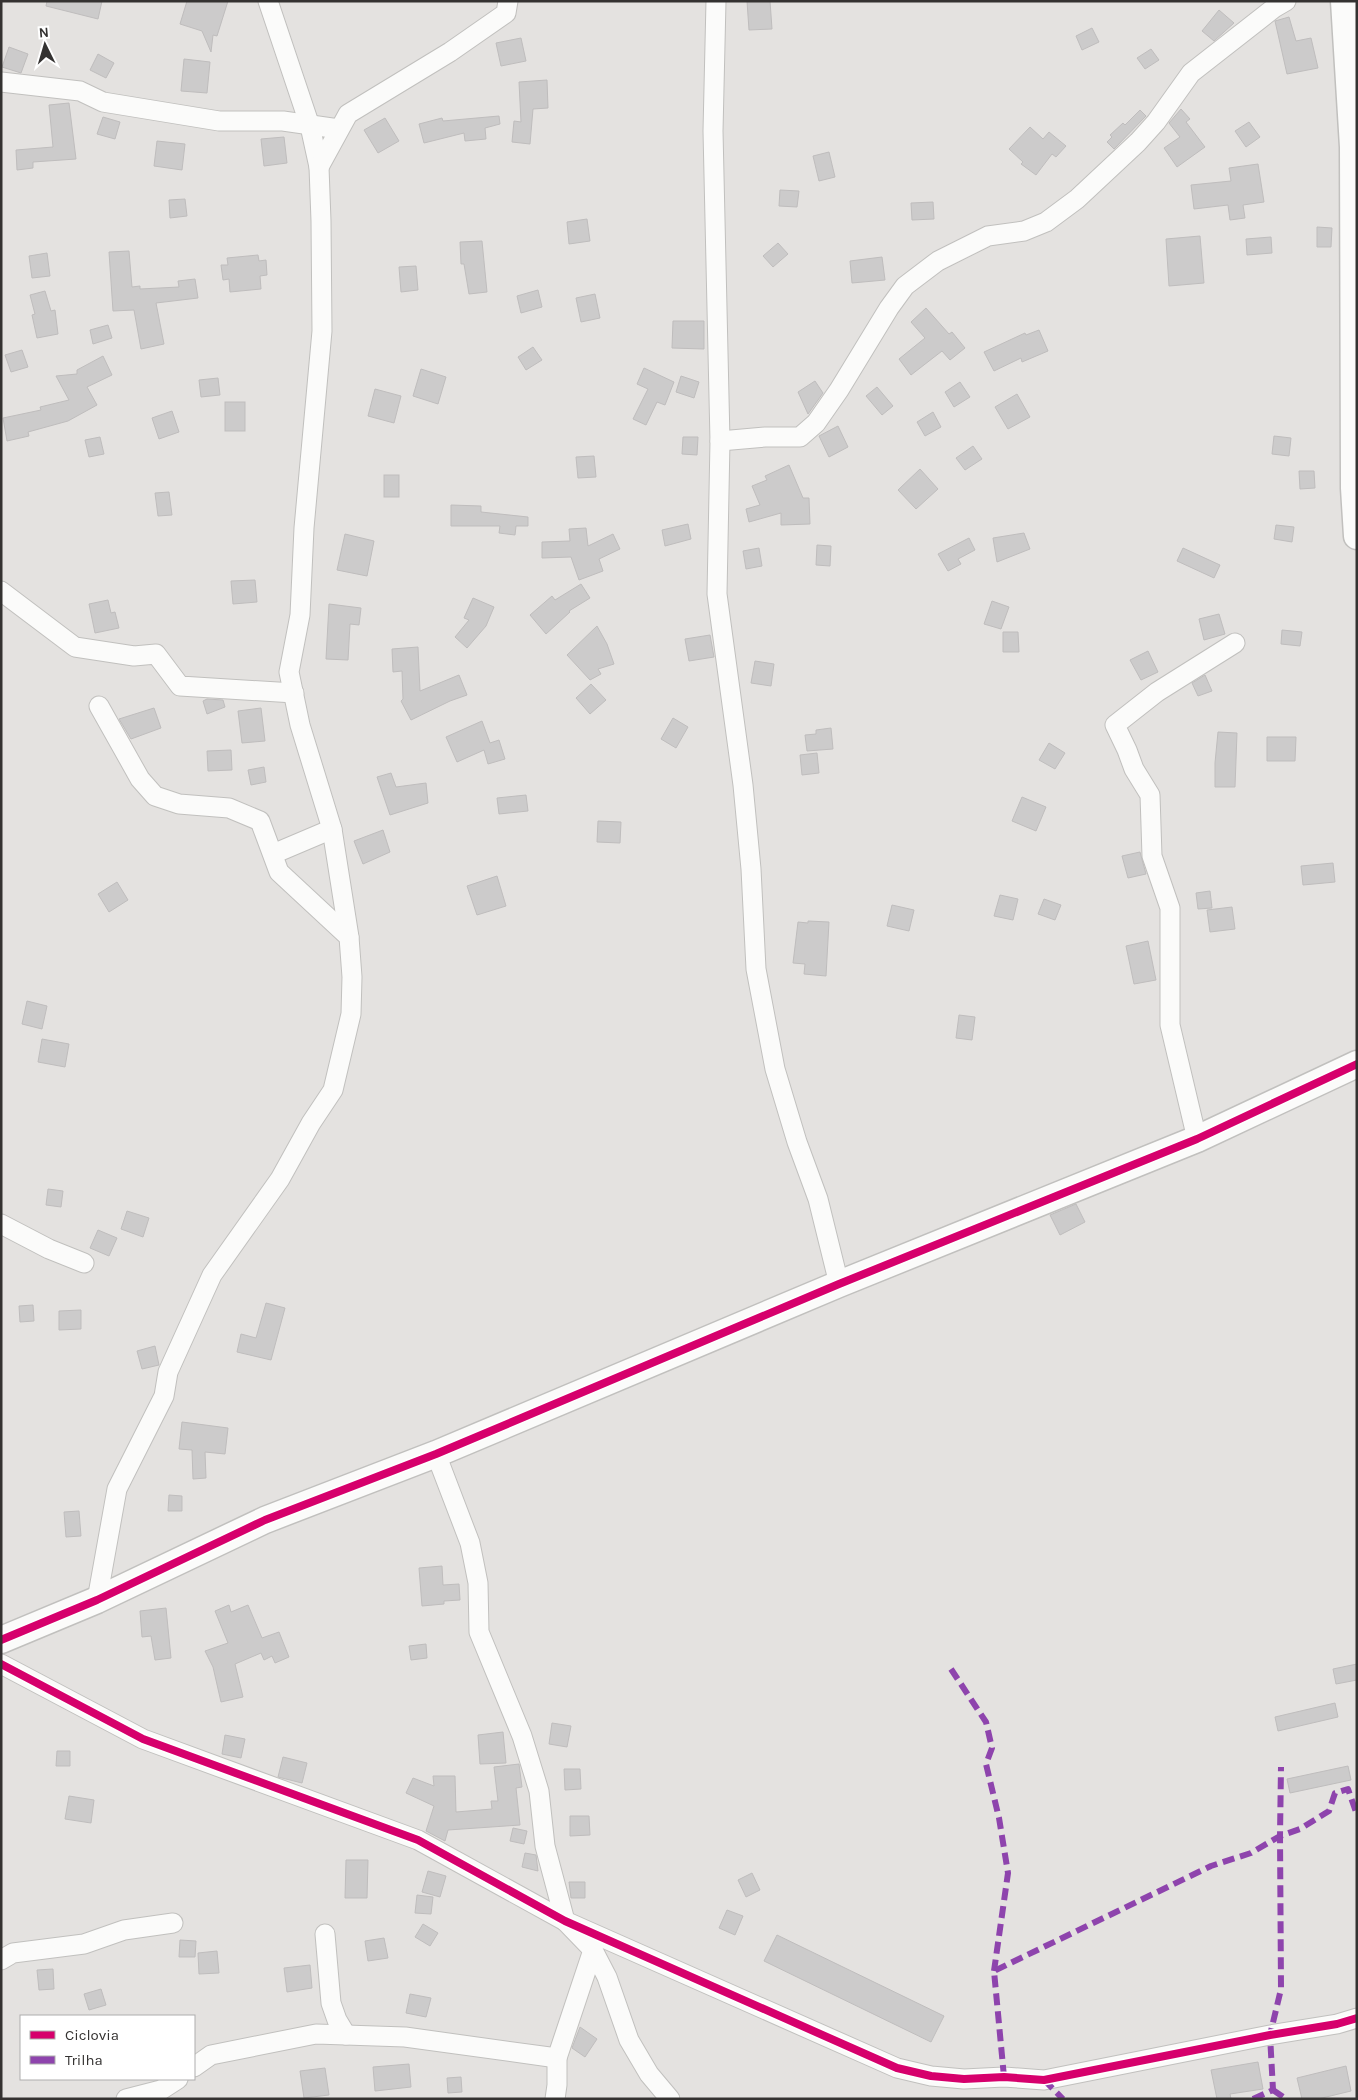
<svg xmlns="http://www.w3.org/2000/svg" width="1358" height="2100" font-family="Karla,sans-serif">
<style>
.building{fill:#cccbcb;stroke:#bfbdbd}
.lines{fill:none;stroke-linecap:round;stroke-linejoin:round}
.street-casing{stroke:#c1c0be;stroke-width:21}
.secondary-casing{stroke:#c1c0be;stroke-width:29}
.street{stroke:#fbfbfa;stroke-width:19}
.secondary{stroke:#fbfbfa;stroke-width:26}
.quiet{stroke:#8e44ad;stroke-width:6;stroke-dasharray:12 6;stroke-linecap:butt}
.cycleway-casing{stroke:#fff;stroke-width:11}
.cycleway{stroke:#d6006c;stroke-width:8}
</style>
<rect width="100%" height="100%" fill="#e4e2e0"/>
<!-- building -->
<g class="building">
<path d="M47 1H102L98 19 46 6Z"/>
<path d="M187 1H228L217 36 213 35 211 52 202 31 180 24Z"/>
<path d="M747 1H770L772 29 749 30Z"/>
<path d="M1219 10 1234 23 1214 41 1202 31Z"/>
<path d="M1289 17 1296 41 1311 38 1318 68 1287 74 1275 21Z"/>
<path d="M1092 28 1099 42 1082 50 1076 36Z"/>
<path d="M521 38 526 61 501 66 496 43Z"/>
<path d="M9 47 28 54 21 73 2 67Z"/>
<path d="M1151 49 1159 60 1145 69 1137 58Z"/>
<path d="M98 54 114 63 106 78 90 70Z"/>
<path d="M184 59 210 62 207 93 181 91Z"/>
<path d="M547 80 548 108 533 109 530 144 512 142 514 121 521 122 519 82Z"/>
<path d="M69 103 76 159 33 162V168L17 170 16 150 53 147 49 105Z"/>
<path d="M1181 109 1190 119 1186 122 1205 147 1177 167 1164 148 1180 137 1169 123Z"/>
<path d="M1140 110 1146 116 1114 149 1107 142 1112 137 1110 135 1123 123 1125 125Z"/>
<path d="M499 116 500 124 485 128 486 139 465 141 464 133 424 143 419 124 442 118 443 121Z"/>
<path d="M103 117 120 122 115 139 97 134Z"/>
<path d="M385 118 399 141 378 153 364 130Z"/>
<path d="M1249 122 1260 137 1246 147 1235 131Z"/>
<path d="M1030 127 1043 139 1049 132 1066 146 1056 157 1052 154 1036 175 1021 164 1023 162 1009 149Z"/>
<path d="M284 137 287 163 264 166 261 139Z"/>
<path d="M157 141 185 144 182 170 154 166Z"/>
<path d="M829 152 835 177 819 181 813 156Z"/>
<path d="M1258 164 1264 202 1243 205 1245 218 1230 220 1228 205 1194 209 1191 185 1231 181 1229 168Z"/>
<path d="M780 190 799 191 797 207 779 206Z"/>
<path d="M185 199 187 216 170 218 169 200Z"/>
<path d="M933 202 934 219 912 220 911 203Z"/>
<path d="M587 219 590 241 569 244 567 222Z"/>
<path d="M1317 227 1332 228 1331 247H1317Z"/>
<path d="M1200 236 1204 283 1169 286 1166 239Z"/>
<path d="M1271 237 1272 253 1247 255 1246 239Z"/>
<path d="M482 241 487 292 469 294 464 264H461L460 242Z"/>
<path d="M778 243 788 254 773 267 763 256Z"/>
<path d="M129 251 132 287 140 286V289L179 287 178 281 195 279 198 298 156 303 164 344 141 349 134 310 113 311 109 252Z"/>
<path d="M47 253 50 276 32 278 29 256Z"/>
<path d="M258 255 259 261 266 260 267 275 260 276 261 289 230 292 229 279 223 280 221 265H228L227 258Z"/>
<path d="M882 257 885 280 852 283 850 261Z"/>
<path d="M416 266 418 290 401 292 399 267Z"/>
<path d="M538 290 542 307 521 313 517 296Z"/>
<path d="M45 291 51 311 55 310 58 334 37 338 32 315 35 314 30 295Z"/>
<path d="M595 294 600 318 581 322 576 298Z"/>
<path d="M926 308 949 334 952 332 965 348 950 360 942 351 911 375 899 359 925 338 911 322Z"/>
<path d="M673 321H704V349L672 348Z"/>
<path d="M108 325 112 338 93 344 90 330Z"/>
<path d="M1039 330 1048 351 1022 362 1021 358 994 371 984 352 1025 333 1026 335Z"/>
<path d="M533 347 542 360 526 370 518 357Z"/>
<path d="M22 350 28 367 11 372 5 355Z"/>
<path d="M103 356 112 375 87 387 97 405 68 421 28 432 29 436 7 441 3 418 41 410 40 407 69 400 56 376 77 374V370Z"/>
<path d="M644 368 674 382 665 405 657 402 646 425 633 419 648 389 637 384Z"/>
<path d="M421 369 446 377 438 404 413 396Z"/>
<path d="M681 376 699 382 694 398 676 392Z"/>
<path d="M218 378 220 395 201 397 199 380Z"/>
<path d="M815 381 823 393 808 414 798 392Z"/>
<path d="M960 382 970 397 954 407 945 392Z"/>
<path d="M877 387 893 406 882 415 866 396Z"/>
<path d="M375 389 401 396 394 423 368 416Z"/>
<path d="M1017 394 1030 417 1008 429 995 407Z"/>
<rect x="225" y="402" width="20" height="29"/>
<path d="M172 411 179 432 159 439 152 418Z"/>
<path d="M933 412 941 427 925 436 917 422Z"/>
<path d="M838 426 848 447 829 457 819 436Z"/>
<path d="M1274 436 1291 438 1289 456 1272 454Z"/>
<path d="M100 437 104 454 89 457 85 440Z"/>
<path d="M683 437H698L697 455 682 454Z"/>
<path d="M973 446 982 459 965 470 956 458Z"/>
<path d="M594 456 596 477 578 478 576 457Z"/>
<path d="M789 465 803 498H809L810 524 781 525V513L749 522 746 509 760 505 752 486 767 480 765 476Z"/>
<path d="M920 469 938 489 916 509 898 490Z"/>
<path d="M1299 471H1314L1315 488 1300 489Z"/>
<rect x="384" y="475" width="15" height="22"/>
<path d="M169 492 172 515 158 516 155 493Z"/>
<path d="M451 505 481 506V512L528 517V526H516L515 535 499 533 500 526H451Z"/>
<path d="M688 524 691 539 665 546 662 530Z"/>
<path d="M1276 525 1294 527 1292 542 1274 539Z"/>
<path d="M586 528 588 546 613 534 620 549 599 559 603 571 579 580 571 557 542 558V542L570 541 569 529Z"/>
<path d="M1024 533 1030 549 997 562 993 538Z"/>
<path d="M345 534 374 541 367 576 337 570Z"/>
<path d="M969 538 975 550 958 559 961 564 948 571 938 554Z"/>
<path d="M817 545 831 546 830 566 816 565Z"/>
<path d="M759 548 762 566 746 569 743 551Z"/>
<path d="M1183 548 1220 565 1214 578 1177 561Z"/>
<path d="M255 580 257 602 233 604 231 581Z"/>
<path d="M581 584 590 598 569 611 570 612 546 634 530 615 552 596 555 600Z"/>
<path d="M473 598 494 607 486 626 467 648 455 637 469 620 464 618Z"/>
<path d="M108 600 111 613 115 612 119 628 95 633 89 604Z"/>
<path d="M992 601 1009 607 1001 629 984 624Z"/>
<path d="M329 604 361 608 359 625 350 624 348 660 326 659Z"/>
<path d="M1219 614 1225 634 1204 640 1199 619Z"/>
<path d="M597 626 607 644 614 664 598 669 601 674 590 680 567 655Z"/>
<path d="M1282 630 1302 632 1300 646 1281 644Z"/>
<path d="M1003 632H1018L1019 652H1003Z"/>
<path d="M710 635 714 657 689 661 685 639Z"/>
<path d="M418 647 420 691 459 675 467 695 450 701 411 720 401 701 403 699 402 671 393 672 392 649Z"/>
<path d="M1148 651 1158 672 1141 680 1130 660Z"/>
<path d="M755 661 774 664 771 686 751 683Z"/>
<path d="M1205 675 1212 691 1198 696 1192 683Z"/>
<path d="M591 684 606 700 590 714 576 698Z"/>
<path d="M207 699 223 700 225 707 207 714 203 701Z"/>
<path d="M154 708 161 728 131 739 119 719Z"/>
<path d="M261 708 265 741 242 743 238 711Z"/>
<path d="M673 718 688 727 676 748 661 739Z"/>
<path d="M482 721 490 743 499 740 505 759 488 764 484 750 457 762 446 737Z"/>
<path d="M831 728 833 749 807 751 805 735 816 734V730Z"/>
<path d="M1218 732 1237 733 1235 787H1215V763Z"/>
<path d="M1267 737H1296L1295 761H1267Z"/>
<path d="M1049 743 1065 753 1055 769 1039 760Z"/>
<path d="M231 750 232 770 208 771 207 751Z"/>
<path d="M817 753 819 773 802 775 800 755Z"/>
<path d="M264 767 266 782 251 785 248 770Z"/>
<path d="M391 773 396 787 426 783 428 803 390 815 377 777Z"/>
<path d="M526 795 528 811 499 814 497 798Z"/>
<path d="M1022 797 1046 807 1036 831 1012 821Z"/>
<path d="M598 821 621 822 620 843 597 842Z"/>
<path d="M383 830 390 852 363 864 354 841Z"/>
<path d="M1140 852 1146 874 1128 878 1122 856Z"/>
<path d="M1333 863 1335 882 1303 885 1301 866Z"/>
<path d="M497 876 506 906 477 915 467 886Z"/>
<path d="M117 882 128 900 109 912 98 894Z"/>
<path d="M1210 891 1212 908 1198 909 1196 893Z"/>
<path d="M1000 895 1018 899 1013 920 994 916Z"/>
<path d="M1044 899 1061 905 1055 920 1038 914Z"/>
<path d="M892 905 914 910 909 931 887 926Z"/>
<path d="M1232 907 1235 929 1210 932 1207 910Z"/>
<path d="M808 921 829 922 826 976 804 974 805 964 793 963 798 922 808 923Z"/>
<path d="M1148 941 1156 980 1134 984 1126 946Z"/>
<path d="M27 1001 47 1006 42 1029 22 1024Z"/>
<path d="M959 1015 975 1017 972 1040 956 1038Z"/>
<path d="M42 1039 69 1044 65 1067 38 1062Z"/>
<path d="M48 1189 63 1191 61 1207 46 1205Z"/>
<path d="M1076 1204 1085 1222 1060 1235 1050 1215Z"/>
<path d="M127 1211 149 1218 143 1237 121 1229Z"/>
<path d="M98 1230 117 1238 109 1256 90 1248Z"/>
<path d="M266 1303 285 1308 271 1360 237 1352 241 1334 256 1338Z"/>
<path d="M33 1305 34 1321 20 1322 19 1306Z"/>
<path d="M81 1310V1329L59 1330V1311Z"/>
<path d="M155 1346 159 1365 142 1369 137 1351Z"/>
<path d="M182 1422 228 1428 225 1454 205 1452 206 1478 193 1479 192 1450 179 1449Z"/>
<path d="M169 1495 182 1496V1511H168Z"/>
<path d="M79 1511 81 1536 66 1537 64 1512Z"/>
<path d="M442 1566 443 1585 459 1584 460 1600 444 1601V1604L422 1606 419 1568Z"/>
<path d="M229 1605 231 1612 248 1605 262 1638 279 1632 289 1657 275 1663 272 1656 264 1660 261 1653 235 1664 243 1697 221 1702 213 1667 205 1651 228 1643 215 1611Z"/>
<path d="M166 1608 171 1658 155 1660 151 1636 142 1637 140 1611Z"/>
<path d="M426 1644 427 1658 411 1660 409 1646Z"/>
<path d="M1357 1664V1680L1336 1684 1333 1669Z"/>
<path d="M1335 1703 1338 1717 1278 1731 1275 1717Z"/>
<path d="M552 1723 571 1726 567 1747 549 1744Z"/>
<path d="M503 1732 506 1763 480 1764 478 1735Z"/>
<path d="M225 1735 245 1739 241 1758 222 1754Z"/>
<path d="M57 1751H70V1766H56Z"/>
<path d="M283 1757 307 1763 302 1783 278 1777Z"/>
<path d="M519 1764 522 1787 516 1788 520 1825 448 1830 445 1841 426 1831 434 1806 406 1793 413 1778 434 1786 433 1776H455L456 1812 492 1809 491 1801H498L494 1767Z"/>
<path d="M1348 1766 1351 1780 1290 1793 1287 1779Z"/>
<path d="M564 1769H580L581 1789 565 1790Z"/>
<path d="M69 1796 94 1800 91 1823 65 1819Z"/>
<path d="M570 1816H589L590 1835 570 1836Z"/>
<path d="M513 1828 527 1831 524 1844 510 1841Z"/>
<path d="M525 1853 536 1855 538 1871 522 1867Z"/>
<path d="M346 1860H368L367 1898H345Z"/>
<path d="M428 1871 446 1876 440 1897 422 1892Z"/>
<path d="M752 1873 760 1890 746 1897 738 1880Z"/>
<path d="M569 1882H585V1898H571Z"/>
<path d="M417 1895 433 1897 431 1914 415 1913Z"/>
<path d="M727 1910 743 1916 735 1935 719 1928Z"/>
<path d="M423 1924 438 1933 430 1946 415 1937Z"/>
<path d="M777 1935 944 2016 931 2042 764 1961Z"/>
<path d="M384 1938 388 1958 368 1961 365 1941Z"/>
<path d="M180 1940 196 1941 195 1957H179Z"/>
<path d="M217 1951 219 1973 199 1974 198 1953Z"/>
<path d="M310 1965 312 1988 287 1992 284 1968Z"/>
<path d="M53 1969 54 1989 39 1990 37 1970Z"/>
<path d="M101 1989 106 2005 89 2010 84 1994Z"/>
<path d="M410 1994 431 1998 426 2017 406 2013Z"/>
<path d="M580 2027 597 2039 585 2057 572 2048Z"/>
<path d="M1258 2062 1263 2089 1230 2094 1231 2099H1217L1211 2070Z"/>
<path d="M409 2064 411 2087 375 2091 373 2067Z"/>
<path d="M1346 2066 1351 2091 1318 2099H1302L1297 2078Z"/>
<path d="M325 2068 329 2095 304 2098 300 2071Z"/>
<path d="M461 2077 462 2092 448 2093 447 2078Z"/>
</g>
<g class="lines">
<!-- street casing -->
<g class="street-casing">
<g id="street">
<path d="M268 1 310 126 319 167 321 221 322 331 304 528 300 615 289 672 300 725 332 829 349 937"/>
<path d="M716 1 713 131 720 441 717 594 743 785 751 869 756 969 775 1069 797 1142 818 1199 839 1284"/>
<path d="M1 82 80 91 103 102 219 121H283L339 129"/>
<path d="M319 167 348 114 450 52 506 13 508 1"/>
<path d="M720 441 765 437H800L816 423 839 390 889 308 905 286 938 261 988 236 1024 231 1046 222 1077 199 1138 142 1156 122 1191 73 1274 8 1286 1"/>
<path d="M1 591 75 647 134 656 156 654 180 686 294 693"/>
<path d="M273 854 332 829"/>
<path d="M1197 1139 1170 1025V908L1152 856 1150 795 1134 769 1127 750 1115 725 1157 692 1235 643"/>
<path d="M1 1224 49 1249 84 1263"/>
<path d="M436 1454 470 1543 478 1583 479 1632 522 1736 539 1791 545 1846 565 1921 593 1950 607 1977 629 2040 649 2074 670 2099"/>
<path d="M97 1600 117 1489 164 1396 168 1372 212 1275 280 1179 311 1123 333 1090 351 1014 352 977 349 937 279 872 260 821 229 808 179 804 155 796 140 779 99 706"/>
<path d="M1 1664 143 1739 418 1840 565 1921 897 2068 931 2076 964 2079 1004 2077 1044 2080 1270 2035 1337 2024 1357 2018"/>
<path d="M325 1934 331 2003 337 2020 346 2035"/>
<path d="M1 1960 13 1953 84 1944 124 1930 173 1923"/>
<path d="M194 2067 211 2055 316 2034 405 2037 557 2058"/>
<path d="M126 2099 161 2090 178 2079"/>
<path d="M555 2099 557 2085V2058L593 1950"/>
</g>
</g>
<!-- secondary casing -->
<g class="secondary-casing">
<g id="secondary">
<path d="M1344 1 1353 147 1354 488 1357 536"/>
<path d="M1 1640 97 1600 265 1520 436 1454 839 1284 1197 1139 1357 1064"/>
</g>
</g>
<!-- street -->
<use href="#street" class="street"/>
<!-- secondary -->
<use href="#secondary" class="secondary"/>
<!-- quiet -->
<g class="quiet">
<path d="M951 1669 986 1722 992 1748 986 1764 999 1818 1008 1873 994 1971"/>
<path d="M1004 2077 994 1971 1211 1866 1251 1853 1280 1836 1300 1829 1329 1811 1335 1793 1348 1789 1357 1815"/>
<path d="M1044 2080 1063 2099"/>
<path d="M1273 2090 1286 2099"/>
<path d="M1253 2099 1273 2090 1270 2035 1281 1989 1280 1836 1281 1767"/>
</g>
<!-- cycleway casing -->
<g class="cycleway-casing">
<g id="cycleway">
<path d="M1 1640 97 1600 265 1520 436 1454 839 1284 1197 1139 1357 1064"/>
<path d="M1 1664 143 1739 418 1840 565 1921 897 2068 931 2076 964 2079 1004 2077 1044 2080 1270 2035 1337 2024 1357 2018"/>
</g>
</g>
<!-- cycleway -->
<use href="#cycleway" class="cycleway"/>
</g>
<!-- border -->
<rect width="1358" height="2100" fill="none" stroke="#343231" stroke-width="5"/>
<!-- legend -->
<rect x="20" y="2015" width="175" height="65" fill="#ffffff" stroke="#aeadad"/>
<rect x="30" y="2031" width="25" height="8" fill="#d6006c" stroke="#aeadad"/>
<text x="65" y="2040" font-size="15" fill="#343231">Ciclovia</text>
<rect x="30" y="2056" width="25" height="8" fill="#8e44ad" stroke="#aeadad"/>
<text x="65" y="2065" font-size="15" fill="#343231">Trilha</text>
<!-- north arrow -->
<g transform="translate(45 45) rotate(355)" stroke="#ffffff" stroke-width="4" paint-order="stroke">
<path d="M0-4L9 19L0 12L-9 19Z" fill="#343231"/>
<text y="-8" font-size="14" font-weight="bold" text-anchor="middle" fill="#343231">N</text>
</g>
</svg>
